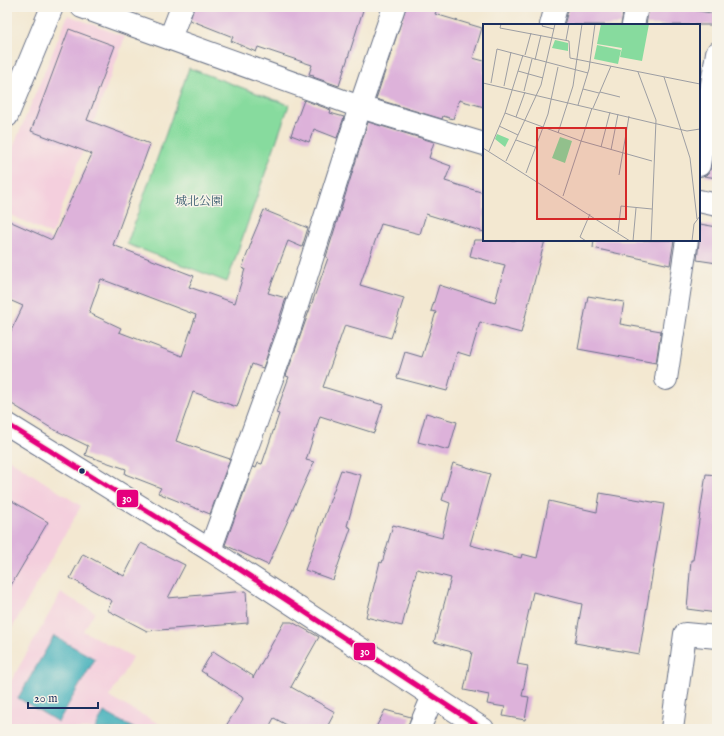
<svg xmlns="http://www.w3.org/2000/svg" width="724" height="736" font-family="'IM FELL English','Noto Serif JP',serif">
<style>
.built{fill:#f4cfdd}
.green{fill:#87db9e;stroke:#51857e}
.water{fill:#3fafba;stroke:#2d6f8c}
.building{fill:#ddb2da;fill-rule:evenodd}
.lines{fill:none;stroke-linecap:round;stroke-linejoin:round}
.minor-casing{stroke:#677086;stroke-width:24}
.primary-casing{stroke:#677086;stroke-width:24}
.minor{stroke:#fff;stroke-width:22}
.primary{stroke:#fff;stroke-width:22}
.bus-1-casing{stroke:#f7f3e8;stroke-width:8}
.bus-1{stroke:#e5007d;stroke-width:5}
.bus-dot{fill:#1b2f5e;stroke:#f7f3e8;stroke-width:1.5}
.labels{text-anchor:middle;stroke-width:3;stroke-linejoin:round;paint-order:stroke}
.park-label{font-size:12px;fill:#365a6e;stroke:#f7f3e8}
.inset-road{fill:none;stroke:#9d9ea3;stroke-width:1}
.view{fill:#d62828;fill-opacity:0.15;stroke:#d62828;stroke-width:2}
.inset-edge{fill:none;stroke:#1b2f5e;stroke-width:2}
.line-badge{stroke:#f7f3e8;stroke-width:1.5}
.badge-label{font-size:11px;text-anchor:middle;font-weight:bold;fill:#fff}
</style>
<rect width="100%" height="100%" fill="#f7f3e8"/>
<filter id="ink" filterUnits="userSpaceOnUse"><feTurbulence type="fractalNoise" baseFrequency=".025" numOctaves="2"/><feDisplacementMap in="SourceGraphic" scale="8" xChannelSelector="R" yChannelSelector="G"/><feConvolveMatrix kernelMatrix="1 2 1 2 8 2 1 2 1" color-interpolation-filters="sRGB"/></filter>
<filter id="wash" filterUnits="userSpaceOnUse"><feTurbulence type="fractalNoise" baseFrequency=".012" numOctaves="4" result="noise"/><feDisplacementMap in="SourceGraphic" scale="16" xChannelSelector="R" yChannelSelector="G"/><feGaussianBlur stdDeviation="0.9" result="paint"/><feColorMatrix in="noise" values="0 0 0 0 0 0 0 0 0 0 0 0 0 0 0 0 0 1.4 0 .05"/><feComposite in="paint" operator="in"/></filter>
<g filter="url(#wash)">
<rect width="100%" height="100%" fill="#f3e8d1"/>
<!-- built -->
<g class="built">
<path d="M68 15 125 37 52 235 7 213V162Z"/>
<path d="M7 458 81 506 7 637Z"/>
<path d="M61 593 95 612 83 631 133 657 109 697 169 729H7V688Z"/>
</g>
<!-- green -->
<path class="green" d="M189 68 289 105 227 282 127 244Z"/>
<!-- water -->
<g class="water">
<path d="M54 636 95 659 58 722 18 698Z"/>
<path d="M104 712 135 729H95Z"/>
</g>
<g id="blocks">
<!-- building -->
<g class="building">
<path d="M194 7H364L339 86 313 77 314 75 309 74 312 65 258 47 256 52 231 41 233 37 190 20Z"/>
<path d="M406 7H438L435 14 482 28 473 58 484 61V107L459 100 453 119 443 116 442 119 376 99Z"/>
<path d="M569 7H624L621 25H564Z"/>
<path d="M649 7H675L717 14V25H646Z"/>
<path d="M69 29 115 46 87 120 150 144 113 245 194 276 189 287 235 303 245 269 242 268 252 241H251L264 210 308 228 302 247 288 241 268 293 286 298 263 368 252 364 237 407 193 392 176 441 230 459 210 514 158 493 161 488 125 474 126 469 85 455 88 446 51 428 7 401V339L23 306 7 299V220L52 240 92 154 31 131ZM101 279 196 315 182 356 119 332 121 328 89 313Z"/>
<path d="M304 100 331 110 330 113 344 117 337 138 314 129 309 142 291 135Z"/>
<path d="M368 122 434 142 429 158 451 166 445 181 484 193V232L426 214 420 234 381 224 360 285 404 298 391 338 345 325 323 387 383 405 374 433 320 416 306 460 314 462 268 565 225 545 253 467 256 468 258 463 262 464 279 414 276 413 289 377 286 376 328 258 326 257Z"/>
<path d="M715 147H717V178L704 176 709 173 711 167Z"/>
<path d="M700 224 717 227V263L697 260 699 242Z"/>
<path d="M474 240H545L521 333 480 322 470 356 457 352 447 391 397 378 405 352 422 357 436 312 431 311 439 285 495 303 505 265 470 256Z"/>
<path d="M594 240H674L670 265 593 248Z"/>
<path d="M588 296 624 302 620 324 661 331 656 363 578 349Z"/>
<path d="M426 413 457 422 449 450 418 442Z"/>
<path d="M453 463 490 474 470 545 521 558 522 554 537 558 549 501 597 512 600 493 664 504 639 654 575 643 582 604 533 592 517 664 528 666 522 696 529 697 525 720 503 716 505 707 487 704 489 695 464 690 472 652 434 642 451 578 417 569 402 626 366 617 380 562 382 563 393 525 442 538 450 503 442 500Z"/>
<path d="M341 470 361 475 347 526 351 528 333 580 305 570Z"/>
<path d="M706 474 717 475V613L687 609 691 560H693Z"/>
<path d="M7 498 48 522 7 592Z"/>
<path d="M141 543 185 565 168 598 246 591 248 623 147 631 107 610 112 601 70 578 83 554 124 576Z"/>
<path d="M284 622H292L319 637 291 687 335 712 326 729H294L274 718 268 729H224L243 699 242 697 201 671 213 651 253 676V678Z"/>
<path d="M385 710 411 717 407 729H375Z"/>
</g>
</g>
</g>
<g filter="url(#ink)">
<use href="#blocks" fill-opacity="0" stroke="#677086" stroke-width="1"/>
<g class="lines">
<!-- minor casing -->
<g class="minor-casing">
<g id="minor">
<path d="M82 7 360 107 484 144"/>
<path d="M551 25 556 7"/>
<path d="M633 25 637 7"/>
<path d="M170 38 182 7"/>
<path d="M7 116 52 7"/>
<path d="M699 165 717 53"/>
<path d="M699 201 717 205"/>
<path d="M666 379 687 240"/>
<path d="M210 550 288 334 360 107 394 7"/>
<path d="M419 729 433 696"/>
<path d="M672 729 685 634 717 637"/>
</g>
</g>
<!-- primary casing -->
<g class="primary-casing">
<path id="primary" d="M7 424 210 550 483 729"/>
</g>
<!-- minor -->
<use href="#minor" class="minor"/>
<!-- primary -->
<use href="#primary" class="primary"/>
<!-- bus-1 casing -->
<g class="bus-1-casing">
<path id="bus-1" d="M7 424 210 550 483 729"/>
</g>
<!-- bus-1 -->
<use href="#bus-1" class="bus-1"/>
</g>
</g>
<!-- markers -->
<circle class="bus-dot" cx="82" cy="471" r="3.5"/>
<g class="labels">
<!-- park labels -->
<g class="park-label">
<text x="199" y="205">城北公園</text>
</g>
</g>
<!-- overview -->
<g transform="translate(483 24)">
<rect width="217" height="217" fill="#f3e8d1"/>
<path d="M118 0H166L159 37 137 33 139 24 114 20ZM72 16 85 19V27L69 24ZM114 21 138 26 135 40 111 35ZM14 110 26 115 22 123 12 115ZM77 113 89 117 82 139 69 134Z" fill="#87db9e"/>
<path class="inset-road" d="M18 0 17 4 86 17 87 34 217 60M60 0 59 2 71 5M83 16 86 0M42 31 48 9M52 36 58 11M35 47 60 54M155 48 173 96 168 217M181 53 207 134 214 195M0 59 204 107 217 105M8 59 14 25 105 49M21 62 28 28M100 65 116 69M41 67 49 35M117 68 137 73M95 81 106 45 112 0M110 84 128 42M22 89 98 117 169 137M33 93 42 68M16 102 35 111M75 109 90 62 99 0M33 116 52 123M118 123 127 88M0 124 147 217M128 126 135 90M6 127 22 89 40 31M23 137 58 61 72 0M43 149 65 90 75 43M136 151 146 92M80 172 109 84M135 208 138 182 169 185M103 217 97 213 107 190M150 217 153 184M209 217 211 200 217 192"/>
<path class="view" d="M54 104H143V195H54Z"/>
<rect width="217" height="217" class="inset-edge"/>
</g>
<g class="line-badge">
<rect x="116" y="489" width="23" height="19" rx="4" fill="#e5007d"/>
<rect x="353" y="642" width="23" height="19" rx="4" fill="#e5007d"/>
</g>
<g class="badge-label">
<text x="127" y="502">30</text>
<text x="365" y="655">30</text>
</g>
<!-- margin -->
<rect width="724" height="736" fill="none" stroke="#f7f3e8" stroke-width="24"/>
<!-- scale -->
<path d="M28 702v6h70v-6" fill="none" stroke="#1b2f5e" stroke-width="2"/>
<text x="34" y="702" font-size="12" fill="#1b2f5e" stroke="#f7f3e8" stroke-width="3" paint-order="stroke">20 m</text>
</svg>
